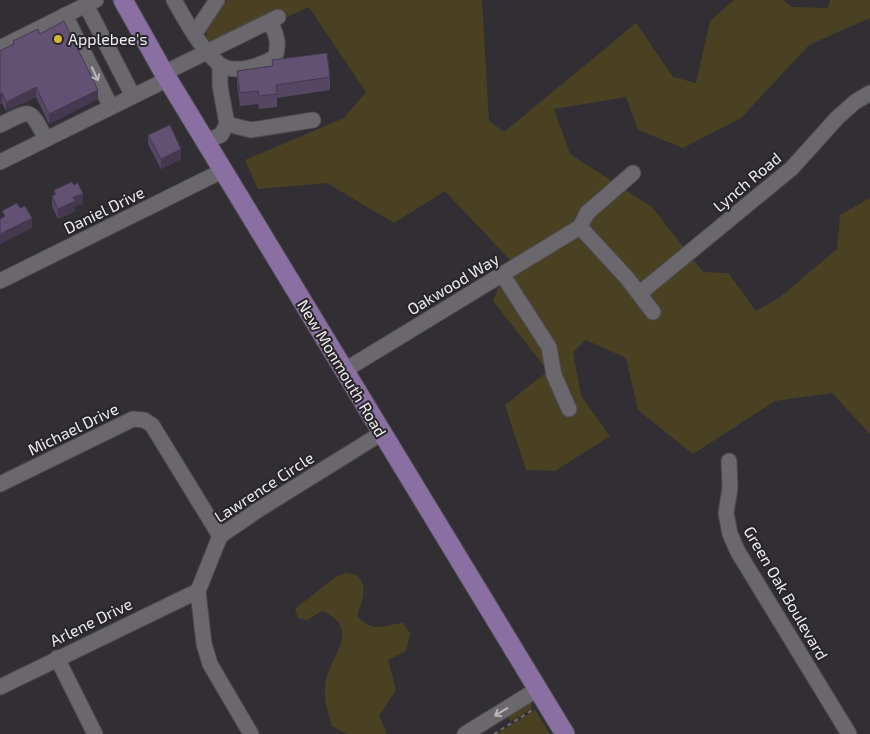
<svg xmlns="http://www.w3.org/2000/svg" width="870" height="734" font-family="'Exo 2',sans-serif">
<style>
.green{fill:#4a4123}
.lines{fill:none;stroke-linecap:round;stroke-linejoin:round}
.minor-casing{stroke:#4c4a4e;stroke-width:17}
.major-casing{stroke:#4c4a4e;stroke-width:21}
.path{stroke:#6d6b6f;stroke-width:2;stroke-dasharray:4 4;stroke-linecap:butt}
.minor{stroke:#6a686d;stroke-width:15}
.major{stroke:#8a6fa2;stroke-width:19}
.wall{fill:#554663}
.shaded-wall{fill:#453950}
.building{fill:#635173;stroke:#453950}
.oneway{stroke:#b9b7bb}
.poi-dot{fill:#d5b534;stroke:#272529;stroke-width:2}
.labels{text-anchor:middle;stroke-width:4;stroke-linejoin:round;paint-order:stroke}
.poi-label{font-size:16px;fill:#eeecef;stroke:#272529;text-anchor:start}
.street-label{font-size:16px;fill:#eeecef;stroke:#272529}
</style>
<rect width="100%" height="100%" fill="#312f33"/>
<!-- green -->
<g class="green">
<path d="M227 0H482L489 121 504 132 636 23 673 77 696 83 710 21 734 0H783L792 7 828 8 830 0H870V18L809 45 741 118 683 148 638 130 626 97 554 109 570 154 652 207 703 272 728 273 756 311 779 298 837 249 840 215 870 198V434L832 393 775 401 693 454 638 410 626 358 586 340 573 352 581 396 610 436 555 471 526 470 505 405 548 371 493 301 510 260 445 191 394 223 327 183 258 189 245 160 344 118 366 92 309 7 210 51 206 31Z"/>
<path d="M345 573 357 575C369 588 362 601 357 616 374 634 382 625 403 623L410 633 406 651 388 660 396 690 379 716 387 734H347L332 726C327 711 322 693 327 677 334 653 360 627 322 611L307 620 298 618 295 609 334 578Z"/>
<path d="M530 702 532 708 511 722 506 715Z"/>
<path d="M535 710 550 734H496Z"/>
</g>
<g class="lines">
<!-- minor casing -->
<g class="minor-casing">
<g id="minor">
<path d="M174 0C186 21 200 48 219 64 234 75 261 66 275 57 280 43 276 34 270 21"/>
<path d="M86 5 133 96"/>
<path d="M65 15 111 107"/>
<path d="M195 33 217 0"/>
<path d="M0 48 96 0"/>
<path d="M164 73 278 17"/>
<path d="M227 124 251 130 313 120"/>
<path d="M0 125C32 109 29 107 46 139"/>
<path d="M207 141 221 135 227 124 220 86V65"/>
<path d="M0 162 168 79"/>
<path d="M580 227 627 278 653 312"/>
<path d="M580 227 587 213 633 173"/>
<path d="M502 274 549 347 554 375 569 409"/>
<path d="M0 281 224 170"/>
<path d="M640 293 792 168 837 118 855 102 870 93"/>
<path d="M345 370 580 227"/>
<path d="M729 461 730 488 726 513 730 534 738 552 849 734"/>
<path d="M0 484 133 419 144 420 152 425 220 536"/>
<path d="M57 658 95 734"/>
<path d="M0 687 198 591"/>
<path d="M251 734 210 664 204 644 198 591 220 536 258 510 382 433"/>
<path d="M465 734 538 689"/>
</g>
</g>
<!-- major casing -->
<g class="major-casing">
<path id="major" d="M123 0 164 73 565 734"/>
</g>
<!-- path -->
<path class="path" d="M494 734 534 709"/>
<!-- minor -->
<use href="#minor" class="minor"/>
<!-- major -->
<use href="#major" class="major"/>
</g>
<!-- wall -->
<g class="wall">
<path d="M40 34 98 99 49 124 36 97 6 111 2 103 0 104V51L13 44V41Z"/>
<path d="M272 60 330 77V90L277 98V107L259 109 258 104 240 106 237 84V71L272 66Z"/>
<path d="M148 135 181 159 161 169 148 144Z"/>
<path d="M54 190 83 204 75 206V211L58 219 52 206V196L54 195Z"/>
</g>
<!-- shaded-wall -->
<g class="shaded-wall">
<path d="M36 87V97L6 111V102Z"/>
<path d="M98 90V99L49 124V114Z"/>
<path d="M2 93V103L0 104V94Z"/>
<path d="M181 149V159L161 169V159Z"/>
<path d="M83 194V204L75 206V211L58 219V209L73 197Z"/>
<path d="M32 218V228L0 244V234Z"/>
</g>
<!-- building -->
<g class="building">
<path d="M64 21 98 90 49 114 36 87 6 102 2 93 0 94V51L14 44 13 41 38 29 40 34Z"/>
<path d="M327 53 330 77 276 85 277 94 259 96 258 91 240 93 237 71 273 66 272 60Z"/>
<path d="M170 125 181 149 161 159 148 135Z"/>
<path d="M72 182 74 185 78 183 83 194 73 197 75 201 58 209 52 196 56 194 54 190Z"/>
<path d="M17 203 20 208 25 206 32 218 0 234V219L5 216 2 211Z"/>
</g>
<!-- one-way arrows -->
<defs><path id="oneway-shaft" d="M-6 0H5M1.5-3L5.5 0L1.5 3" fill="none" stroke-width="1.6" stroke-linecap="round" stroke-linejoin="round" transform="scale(1.25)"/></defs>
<g class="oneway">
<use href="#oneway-shaft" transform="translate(95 74) rotate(65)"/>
<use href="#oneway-shaft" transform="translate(501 712) rotate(149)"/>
</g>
<!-- markers -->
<circle class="poi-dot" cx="58" cy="39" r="5"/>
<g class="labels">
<!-- poi labels -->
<g class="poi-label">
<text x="68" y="45">Applebee's</text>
</g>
<!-- street labels -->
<g class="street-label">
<text transform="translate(747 182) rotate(-40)" y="6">Lynch Road</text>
<text transform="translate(104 210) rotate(-26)" y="6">Daniel Drive</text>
<text transform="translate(453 284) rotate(-31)" y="6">Oakwood Way</text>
<text transform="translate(342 368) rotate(59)" y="6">New Monmouth Road</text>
<text transform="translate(73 429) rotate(-26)" y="6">Michael Drive</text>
<text transform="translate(264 487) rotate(-33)" y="6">Lawrence Circle</text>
<text transform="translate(786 593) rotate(60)" y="6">Green Oak Boulevard</text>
<text transform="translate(91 622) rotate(-26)" y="6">Arlene Drive</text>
</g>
</g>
</svg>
